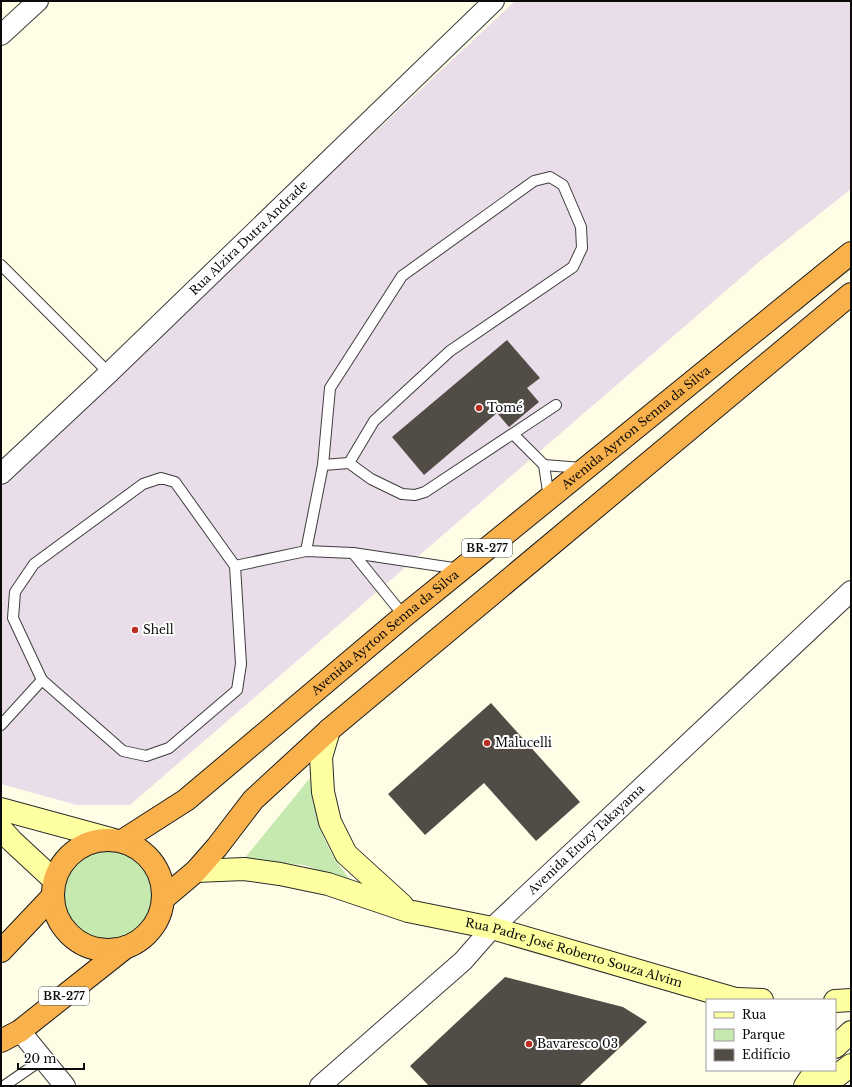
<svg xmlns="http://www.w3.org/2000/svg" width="852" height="1087" font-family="'Libre Baskerville',serif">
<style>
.industrial{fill:#e9dde9}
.green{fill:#c6e9b0}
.building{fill:#524c46}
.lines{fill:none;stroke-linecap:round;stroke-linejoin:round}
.lane-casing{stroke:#3d3d3d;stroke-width:12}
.street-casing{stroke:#3d3d3d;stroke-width:22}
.secondary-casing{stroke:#2c2c2c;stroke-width:24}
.highway-casing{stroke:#1b1b1b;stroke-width:24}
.lane{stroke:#fff;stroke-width:10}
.street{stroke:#fff;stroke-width:20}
.secondary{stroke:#fdffa1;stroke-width:22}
.highway{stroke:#f8b14b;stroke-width:22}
.poi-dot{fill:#bb2d20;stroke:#fff;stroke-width:1.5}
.labels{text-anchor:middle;stroke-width:4;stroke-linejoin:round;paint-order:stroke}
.shield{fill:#fff;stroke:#545454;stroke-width:1}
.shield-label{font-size:11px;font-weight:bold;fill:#0a0a0a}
.street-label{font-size:12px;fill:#0a0a0a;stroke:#fff}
.poi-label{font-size:12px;fill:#0a0a0a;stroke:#fff;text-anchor:start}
</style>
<rect width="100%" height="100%" fill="#fffde6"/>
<!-- industrial -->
<path class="industrial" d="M515 1H851V189L765 257 130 805H77L1 784V483Z"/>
<!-- green -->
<g class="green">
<path d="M310 778C314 821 325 850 353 883L304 865 244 859Z"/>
<circle cx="108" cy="895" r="44"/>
</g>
<!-- building -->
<g class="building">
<path d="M507 340 540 378 527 388 539 402 509 427 497 413 424 475 392 437Z"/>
<path d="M491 703 580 802 536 841 484 783 425 835 388 794Z"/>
<path d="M505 977 623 1007 647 1022 579 1086H429L410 1066Z"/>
</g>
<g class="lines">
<!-- lane casing -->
<g class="lane-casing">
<g id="lane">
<path d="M1 265 109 373"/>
<path d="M513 434 544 465 549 498"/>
<path d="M323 465 349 463 371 479 402 494 415 495 425 492 556 405"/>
<path d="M544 465 582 468"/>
<path d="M161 478 175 482 235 566 241 664 237 690 169 748 146 756 123 751 42 680 13 618 15 592 34 564 143 484Z"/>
<path d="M306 551 323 465 330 388 402 276 534 181 550 177 563 185 581 227 582 248 573 267 450 351 374 421 349 463"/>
<path d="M353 553 404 616"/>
<path d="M235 566 306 551 353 553 460 569"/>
<path d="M1 725 42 680"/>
<path d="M4 1086 43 1059"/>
</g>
</g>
<!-- street casing -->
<g class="street-casing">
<g id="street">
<path d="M1 35 38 1"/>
<path id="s1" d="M1 474 109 373 494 1"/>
<path d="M20 1031 65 1086"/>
<path id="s2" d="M320 1086 463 961 492 928 851 591"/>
</g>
</g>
<!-- secondary casing -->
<g class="secondary-casing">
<g id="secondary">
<path d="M329 730 321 757 323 792 330 822 346 854 402 905"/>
<path d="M1 809 111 839"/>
<path d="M1 829 12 841 54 880"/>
<path id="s3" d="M196 871 244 869 280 874 328 884 408 911 492 928 739 1000"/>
<path d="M738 999 762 1000"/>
<path d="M835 1001 851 1000"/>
<path d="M835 1047 851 1032"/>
<path d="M805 1086 816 1070"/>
<path d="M824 1086 851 1065"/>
</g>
</g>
<!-- highway casing -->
<g class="highway-casing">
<g id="highway">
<circle cx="108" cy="895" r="55"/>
<path id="s4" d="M122 841 186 800 404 616 851 253"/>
<path d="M164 898 196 871 217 847 253 800 329 730 851 294"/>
<path d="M1 951 52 897"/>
<path d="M1 1041 20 1031 126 947"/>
</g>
</g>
<!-- lane -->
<use href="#lane" class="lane"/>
<!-- street -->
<use href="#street" class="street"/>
<!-- secondary -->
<use href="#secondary" class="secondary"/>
<!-- highway -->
<use href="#highway" class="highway"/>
</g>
<!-- markers -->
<g class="poi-dot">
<circle cx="479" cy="408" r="4"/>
<circle cx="135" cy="630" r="4"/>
<circle cx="487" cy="743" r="4"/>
<circle cx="529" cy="1044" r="4"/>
</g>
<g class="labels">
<!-- shield labels -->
<g class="shield">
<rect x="462" y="539" width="50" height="18" rx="3"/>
<rect x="39" y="987" width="50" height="18" rx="3"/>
</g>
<g class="shield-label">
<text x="487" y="552">BR-277</text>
<text x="64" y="1000">BR-277</text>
</g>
<!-- street labels -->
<g class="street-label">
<text dy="4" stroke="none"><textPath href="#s1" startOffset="342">Rua Alzira Dutra Andrade</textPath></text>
<text dy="4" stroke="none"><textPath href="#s4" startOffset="660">Avenida Ayrton Senna da Silva</textPath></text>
<text dy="4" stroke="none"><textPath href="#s4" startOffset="336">Avenida Ayrton Senna da Silva</textPath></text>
<text dy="4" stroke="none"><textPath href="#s2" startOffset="363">Avenida Etuzy Takayama</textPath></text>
<text dy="4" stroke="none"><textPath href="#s3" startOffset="389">Rua Padre José Roberto Souza Alvim</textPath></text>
</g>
<!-- poi labels -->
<g class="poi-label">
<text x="487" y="412">Tomé</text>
<text x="143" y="634">Shell</text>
<text x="495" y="747">Malucelli</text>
<text x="537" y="1048">Bavaresco 03</text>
</g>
</g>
<!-- border -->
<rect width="852" height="1087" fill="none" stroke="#0a0a0a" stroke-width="4"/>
<!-- legend -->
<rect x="706" y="999" width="130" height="72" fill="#ffffff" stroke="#9d9d9d"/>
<rect x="714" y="1012" width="20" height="6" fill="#fdffa1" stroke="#9d9d9d"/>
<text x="742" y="1019" font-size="12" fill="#0a0a0a">Rua</text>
<rect x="714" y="1029" width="20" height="12" fill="#c6e9b0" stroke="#9d9d9d"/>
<text x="742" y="1039" font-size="12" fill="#0a0a0a">Parque</text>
<rect x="714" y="1049" width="20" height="12" fill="#524c46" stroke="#9d9d9d"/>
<text x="742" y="1059" font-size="12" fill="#0a0a0a">Edifício</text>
<!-- scale -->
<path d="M18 1063v6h66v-6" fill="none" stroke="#0a0a0a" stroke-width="2"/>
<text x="24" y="1063" font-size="12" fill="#0a0a0a" stroke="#ffffff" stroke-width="3" paint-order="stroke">20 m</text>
</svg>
